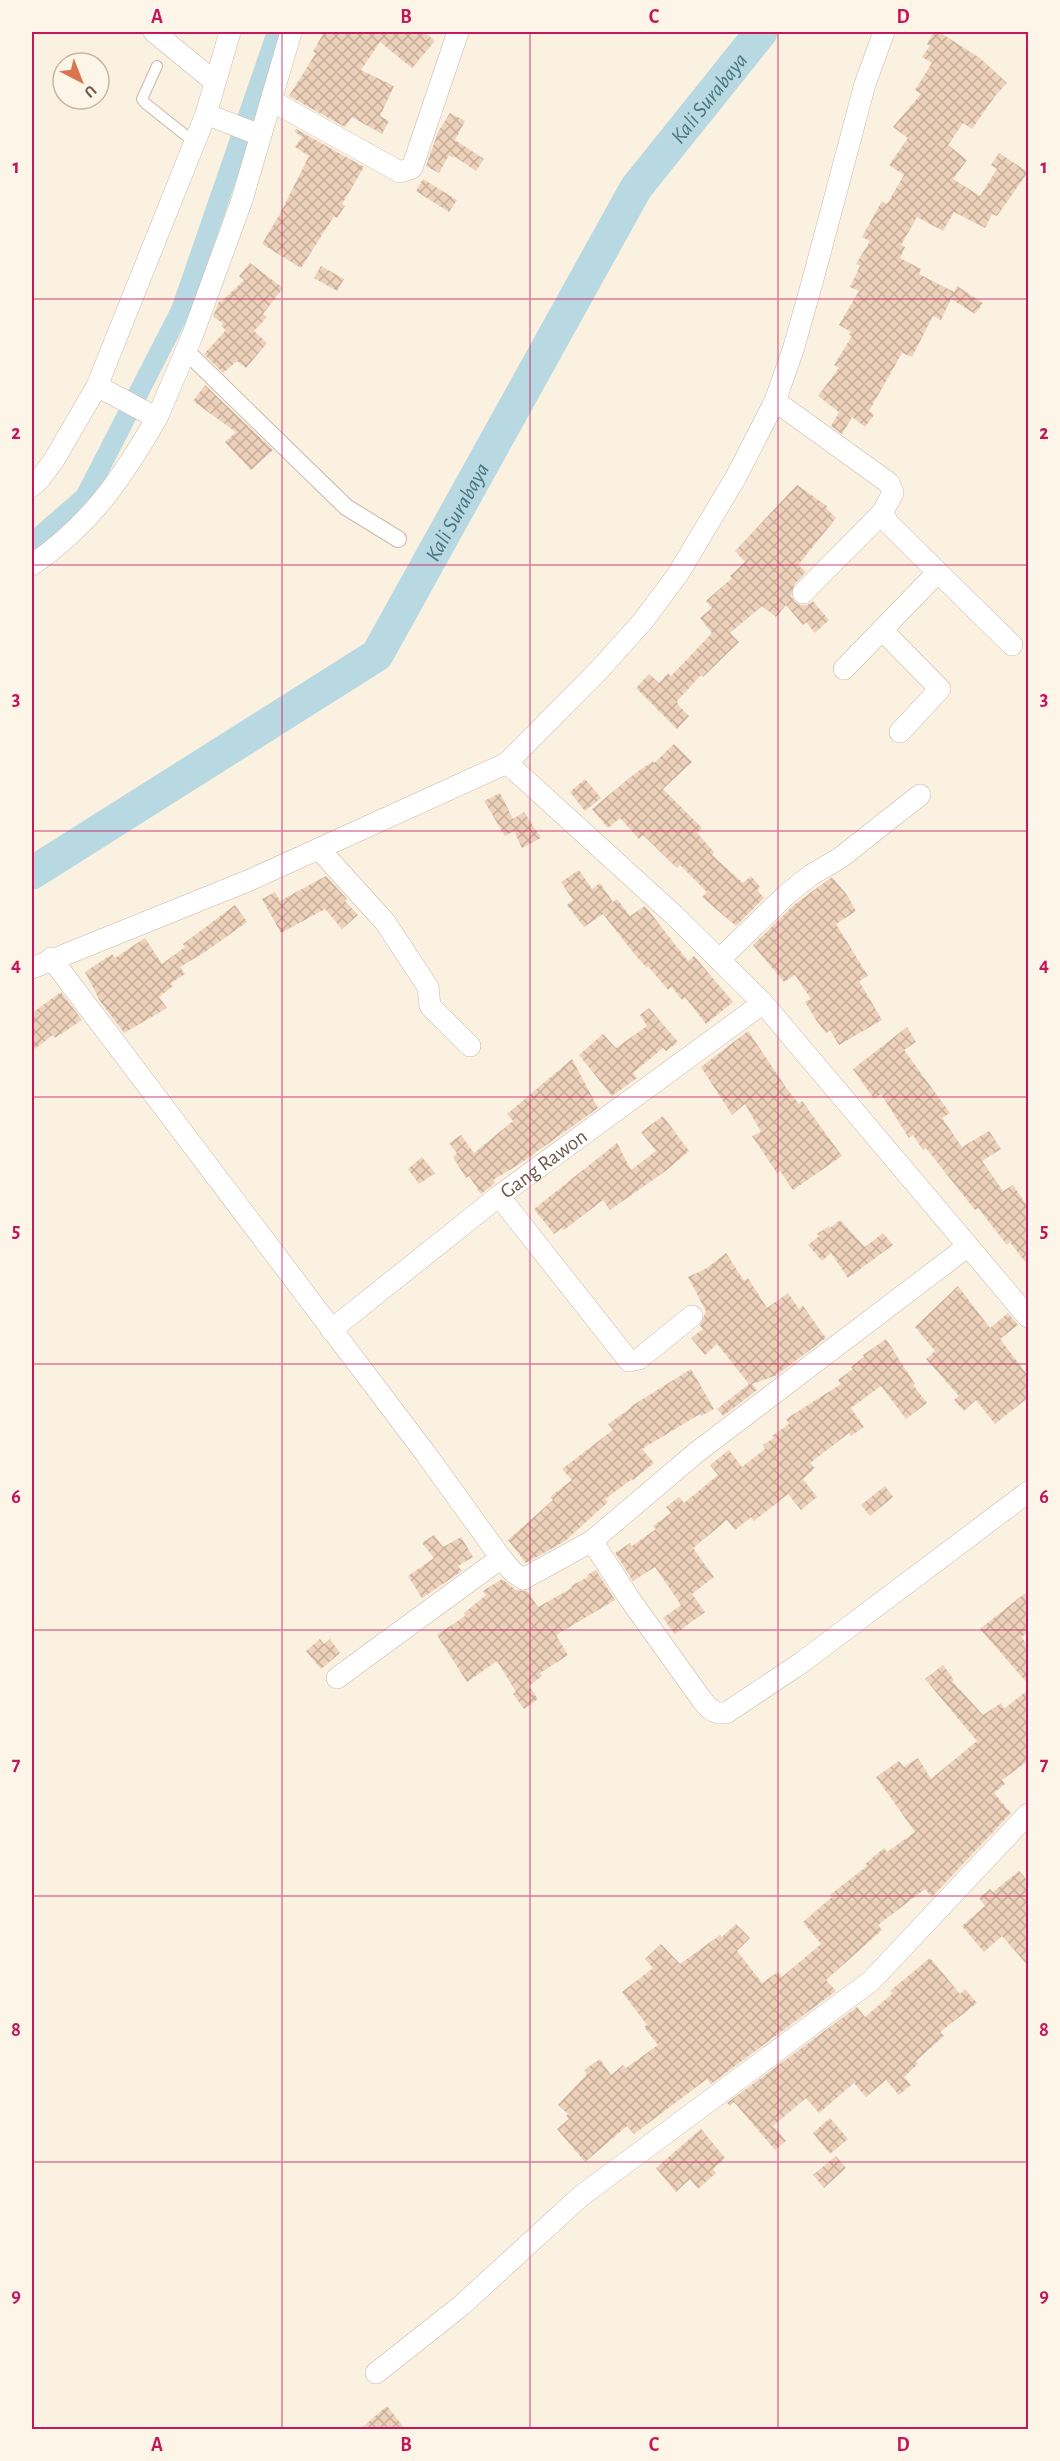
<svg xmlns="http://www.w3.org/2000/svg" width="1060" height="2461" font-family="'Alegreya Sans',sans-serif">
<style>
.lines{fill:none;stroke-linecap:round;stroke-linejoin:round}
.canal{stroke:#b8d9e1;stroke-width:20}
.river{stroke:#b8d9e1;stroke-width:33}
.building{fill:url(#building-cross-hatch)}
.service-casing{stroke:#c9b9a9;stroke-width:12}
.pedestrian-casing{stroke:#c9b9a9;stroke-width:18}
.minor-casing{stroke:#c9b9a9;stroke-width:22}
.service{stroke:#fff;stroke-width:10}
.pedestrian{stroke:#fff;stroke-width:16}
.minor{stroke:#fff;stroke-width:21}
.grid{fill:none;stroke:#c2185b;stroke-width:1.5;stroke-opacity:0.55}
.labels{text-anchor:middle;stroke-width:5;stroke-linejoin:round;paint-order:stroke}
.street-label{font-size:21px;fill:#6e594a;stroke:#fdf5e7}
.water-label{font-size:22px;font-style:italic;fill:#477480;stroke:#fdf5e7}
.neatline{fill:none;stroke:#c2185b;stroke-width:2}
.grid-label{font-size:20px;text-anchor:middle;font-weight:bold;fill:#c2185b}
</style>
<defs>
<pattern id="building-cross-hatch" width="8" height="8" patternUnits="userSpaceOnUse" patternTransform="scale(1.5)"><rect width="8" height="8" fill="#edd1bb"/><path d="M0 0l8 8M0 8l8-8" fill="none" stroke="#c4ad9a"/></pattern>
</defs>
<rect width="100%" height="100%" fill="#faf1e1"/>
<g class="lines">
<!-- canal -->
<path class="canal" d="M32 543 85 497 181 310 277 32"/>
<!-- river -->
<path class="river" id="s1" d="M32 873 377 655 636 188 761 32"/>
</g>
<!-- building -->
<g class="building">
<path d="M324 32H424L435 41 412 68 380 42 361 70 394 86 380 116 389 121 382 134 352 117 345 127 289 96 316 53 313 52Z"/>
<path d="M934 32H939L980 58 1007 83 995 96 972 129 963 123 948 145 967 160 953 179 980 196 997 169 991 165 999 153 1028 172 997 216 992 214 985 228 954 212 943 231 917 217 901 245 905 247 900 258 921 269 919 274 954 292 957 286 983 303 975 314 951 299 941 320 933 316 912 357 902 353 869 411 874 415 865 427 852 417 842 434 831 426 839 412 818 396 839 368 834 365 852 336 849 335 851 332 839 325 859 291 850 287 860 266 856 264 870 241 862 237 882 201 887 204 904 175 889 165 908 138 893 127 921 94 915 90 932 63 922 57 930 46 927 44Z"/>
<path d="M450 113 465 121 455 140 484 159 476 171 454 156 453 158 449 155 439 173 426 166 438 132Z"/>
<path d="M296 129 364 167 342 204 345 206 337 218 334 216 301 268 262 244 281 212 309 156 295 147 302 137 295 132Z"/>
<path d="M423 179 457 200 449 212 416 191Z"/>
<path d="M250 263 283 288 263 314 267 317 254 331 267 343 246 368 237 361 223 373 204 354 226 330 221 326 223 323 213 317 219 301 221 302 244 280 239 276Z"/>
<path d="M321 266 344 279 337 291 314 278Z"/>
<path d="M205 385 273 450 251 470 225 442 236 432 193 401Z"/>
<path d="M797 485 827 506 826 508 836 518 798 565 806 572 794 585 791 596 795 602 800 605H807L813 601 829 620 815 633 806 622 803 625 786 605 776 617 762 606 730 633 739 642 703 677 701 675 677 701 678 705 689 716 677 729 636 688 649 674 659 683 668 673 671 676 712 633 700 618 712 608 706 601 732 578 730 576 745 562 735 551Z"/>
<path d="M674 744 692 762 663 789 702 828 697 833 714 852 712 855 743 883 751 876 760 887 757 890 764 898 736 926 702 897 707 892 680 865 677 868 643 835 639 839 620 818 608 828 592 809 633 775 653 761 654 763Z"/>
<path d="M585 779 601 798 585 811 570 792Z"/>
<path d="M500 793 513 819 524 812 541 838 522 848 514 831 505 836 484 801Z"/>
<path d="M579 870 592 889 600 883 613 902 617 899 630 916 645 906 688 961 694 956 733 1002 706 1024 685 997 682 1000 672 987 668 990 648 966 647 968 636 956 603 914 584 927 567 905 573 900 561 882Z"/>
<path d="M326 876 347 899 345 901 358 915 342 929 325 909 281 933 262 899 275 892 280 901Z"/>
<path d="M832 877 847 895 856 911 836 924 868 976 859 981 882 1020 839 1045 830 1030 826 1033 816 1020 805 1002 811 999 795 975 784 982 753 945 795 904Z"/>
<path d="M235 905 247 922 205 952 180 967 185 974 171 983 173 986 159 997 167 1008 124 1033 100 1001 85 972 112 954 115 958 145 938 162 964 185 947 183 944Z"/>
<path d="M61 992 82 1020 55 1038 53 1035 32 1051V1013Z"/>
<path d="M649 1008 678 1042 666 1051 663 1048 633 1073 637 1078 612 1096 579 1055 603 1034 616 1048 647 1026 640 1015Z"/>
<path d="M907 1027 916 1042 904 1050 950 1113 942 1118 962 1147 989 1131 1001 1149 982 1161 1003 1191 1013 1185 1029 1209V1267L1010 1242 1007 1245 978 1208 975 1210 926 1148 923 1150 913 1135 909 1138 881 1094 874 1099 853 1069Z"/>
<path d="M748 1031 787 1089 799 1104 802 1101 842 1156 793 1190 780 1171 777 1173 752 1136 761 1132 745 1104 732 1115 701 1067Z"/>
<path d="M572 1059 598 1108 521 1163 493 1180 495 1183 481 1194 469 1176 466 1178 453 1157 457 1153 449 1143 461 1135 474 1153 513 1121 507 1114Z"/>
<path d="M663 1116 689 1151 667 1170 610 1210 603 1200 564 1230 562 1228 554 1234 534 1209 617 1143 631 1170 656 1151 641 1132Z"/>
<path d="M422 1157 435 1173 419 1184 408 1169Z"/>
<path d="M840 1220 865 1247 883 1233 893 1245 848 1278 831 1253 822 1261 808 1245 819 1236 817 1234 829 1226 830 1228Z"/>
<path d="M726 1253 744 1281 748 1278 767 1308 788 1293 799 1309 803 1306 826 1338 775 1376 752 1384 757 1390 723 1416 717 1409 749 1384 717 1344 705 1355 691 1338 703 1329 700 1326 706 1311 688 1277 707 1268Z"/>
<path d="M958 1286 990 1328 1008 1313 1018 1325 1000 1339 1029 1377V1397L995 1424 976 1400 964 1411 954 1400 959 1396 926 1359 935 1351 915 1327Z"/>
<path d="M886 1339 915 1384 913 1385 927 1403 906 1419 881 1386 851 1408 864 1427 851 1436 849 1433 810 1463 815 1468 803 1479 817 1497 801 1510 788 1494 754 1521 751 1517 735 1530 727 1520 693 1548 714 1577 692 1594 705 1612 675 1634 663 1618 681 1605 655 1567 633 1581 615 1553 630 1543 632 1546 656 1529 653 1526 671 1513 666 1507 679 1497 684 1503 718 1475 710 1465 729 1450 742 1467 765 1449 763 1445 774 1438 772 1436 789 1424 786 1419 841 1384 838 1380 853 1369 851 1367 864 1357 863 1355Z"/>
<path d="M691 1369 714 1409 701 1416 700 1414 642 1449 654 1463 633 1480 632 1479 605 1499 608 1502 565 1541 526 1563 508 1540 553 1500 550 1497 572 1480 562 1469 613 1430 608 1424 631 1408 630 1407Z"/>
<path d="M885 1486 893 1497 870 1516 861 1505Z"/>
<path d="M434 1535 443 1547 461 1537 473 1557 458 1566 462 1571 422 1598 408 1576 434 1558 422 1543Z"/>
<path d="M596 1570 615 1600 556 1635 568 1655 540 1673 542 1676 529 1686 538 1699 524 1709 513 1694 516 1692 497 1661 467 1682 437 1635 465 1616 464 1613 486 1595 483 1591 502 1579 516 1590 527 1591 538 1607 572 1588 571 1586 588 1577 587 1575Z"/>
<path d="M1029 1590V1632L1021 1637 1029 1646V1685L980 1629Z"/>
<path d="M320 1639 324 1644 330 1639 340 1653 321 1669 306 1651Z"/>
<path d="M943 1665 954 1680 952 1681 983 1715 1001 1703 1004 1709 1029 1689V1760L1002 1780 1005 1784 994 1793 1011 1813 932 1897 925 1889 878 1925 882 1930 826 1980 836 1991 711 2084 707 2079 634 2134 627 2126 585 2162 557 2129 569 2119 566 2116 568 2114 558 2105 587 2074 584 2070 600 2059 611 2075 623 2065 626 2068 658 2045 644 2027 647 2025 622 1992 653 1968 645 1959 661 1944 680 1964 720 1935 722 1937 736 1924 750 1938 737 1951 762 1983 778 1972 782 1977 821 1944 803 1922 832 1897 830 1895 867 1866 865 1864 884 1848 887 1852 915 1832 876 1777 899 1761 904 1767 918 1758 931 1779 977 1741 925 1679Z"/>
<path d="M1019 1871 1029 1882V1967L1002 1936 984 1952 962 1926 985 1906 979 1898 990 1889 993 1892Z"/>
<path d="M930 1958 960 1994 965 1989 977 2003 940 2032 944 2036 916 2061 918 2064 904 2077 911 2085 899 2095 886 2080 866 2097 854 2083 819 2113 806 2098 773 2126 786 2141 775 2150 734 2102 730 2106 727 2103 857 2007 865 2017 893 1993 890 1991Z"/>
<path d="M830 2118 848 2139 830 2154 813 2133Z"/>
<path d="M701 2129 725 2158 713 2169 716 2173 698 2189 690 2179 676 2192 656 2168Z"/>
<path d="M836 2156 846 2168 824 2188 813 2175Z"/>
<path d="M387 2406 406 2430H359Z"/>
</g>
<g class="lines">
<!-- service casing -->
<g class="service-casing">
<path id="service" d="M157 66 142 99 145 103 194 142"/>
</g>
<!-- pedestrian casing -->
<g class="pedestrian-casing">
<path id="pedestrian" d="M186 351 346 507 398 539"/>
</g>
<!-- minor casing -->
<g class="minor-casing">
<g id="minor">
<path d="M154 32 215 82"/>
<path d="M272 101 400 172 412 168 458 32"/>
<path d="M206 114 260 135"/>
<path d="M97 386 157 418 193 334 242 200 291 32"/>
<path d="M775 401 889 483 893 493 882 513 889 524 1012 645"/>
<path d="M32 486 39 480 54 460 97 386 206 114 230 32"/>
<path d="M32 565C92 523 120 481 157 418"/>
<path d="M803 593 882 513"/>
<path d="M882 630 940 689 900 732"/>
<path d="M844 669 938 572"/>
<path d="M507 763 674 915 763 1003 1028 1317"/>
<path d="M319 849 385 922 428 987 430 1006 470 1046"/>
<path d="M51 958 426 1454 501 1558 513 1572 523 1579 592 1541 697 1452 968 1246"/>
<path d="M719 960 787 894 811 875 840 858 920 795"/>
<path d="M32 968 250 880 507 763 600 669 643 621 678 574 736 477 775 401 793 350 812 283 865 84 884 32"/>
<path d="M499 1196 629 1361 639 1359 692 1316"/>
<path id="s2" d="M331 1330 499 1196 763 1003"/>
<path d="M592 1541 629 1598 702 1700C709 1709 714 1714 726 1713L801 1663 1028 1492"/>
<path d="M337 1678 501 1558"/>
<path d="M376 2373 462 2305 581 2196 871 1981 1028 1814"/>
</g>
</g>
<!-- service -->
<use href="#service" class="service"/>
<!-- pedestrian -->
<use href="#pedestrian" class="pedestrian"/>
<!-- minor -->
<use href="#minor" class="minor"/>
</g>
<!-- grid -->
<path class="grid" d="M282 32V2430M530 32V2430M778 32V2430M32 299H1028M32 565H1028M32 831H1028M32 1097H1028M32 1364H1028M32 1630H1028M32 1896H1028M32 2162H1028"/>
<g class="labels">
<!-- street labels -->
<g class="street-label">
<text dy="7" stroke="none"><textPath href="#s2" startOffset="270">Gang Rawon</textPath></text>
</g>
<!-- water labels -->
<g class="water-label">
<text dy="8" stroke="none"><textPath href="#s1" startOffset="1058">Kali Surabaya</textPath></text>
<text dy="8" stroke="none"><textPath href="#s1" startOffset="572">Kali Surabaya</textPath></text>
</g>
</g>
<!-- border -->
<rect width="1060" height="2461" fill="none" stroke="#fdf5e7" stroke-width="66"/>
<!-- north arrow -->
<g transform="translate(81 81) rotate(138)"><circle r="28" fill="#fdf5e7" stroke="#c4b7a8" stroke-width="1.5"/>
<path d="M0-4.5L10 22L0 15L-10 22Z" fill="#da7450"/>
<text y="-9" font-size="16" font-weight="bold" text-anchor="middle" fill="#6e594a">U</text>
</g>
<rect x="33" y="33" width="994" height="2395" class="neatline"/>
<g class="grid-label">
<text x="157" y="23">A</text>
<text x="406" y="23">B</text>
<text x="654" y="23">C</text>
<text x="903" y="23">D</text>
<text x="16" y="173">1</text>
<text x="1044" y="173">1</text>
<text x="16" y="439">2</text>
<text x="1044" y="439">2</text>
<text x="16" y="705">3</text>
<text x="1044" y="705">3</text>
<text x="16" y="971">4</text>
<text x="1044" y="971">4</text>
<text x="16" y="1237">5</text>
<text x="1044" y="1237">5</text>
<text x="16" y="1503">6</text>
<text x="1044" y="1503">6</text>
<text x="16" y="1770">7</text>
<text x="1044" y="1770">7</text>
<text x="16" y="2036">8</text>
<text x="1044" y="2036">8</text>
<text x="16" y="2302">9</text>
<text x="1044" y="2302">9</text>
<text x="157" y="2451">A</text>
<text x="406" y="2451">B</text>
<text x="654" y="2451">C</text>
<text x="903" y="2451">D</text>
</g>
</svg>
